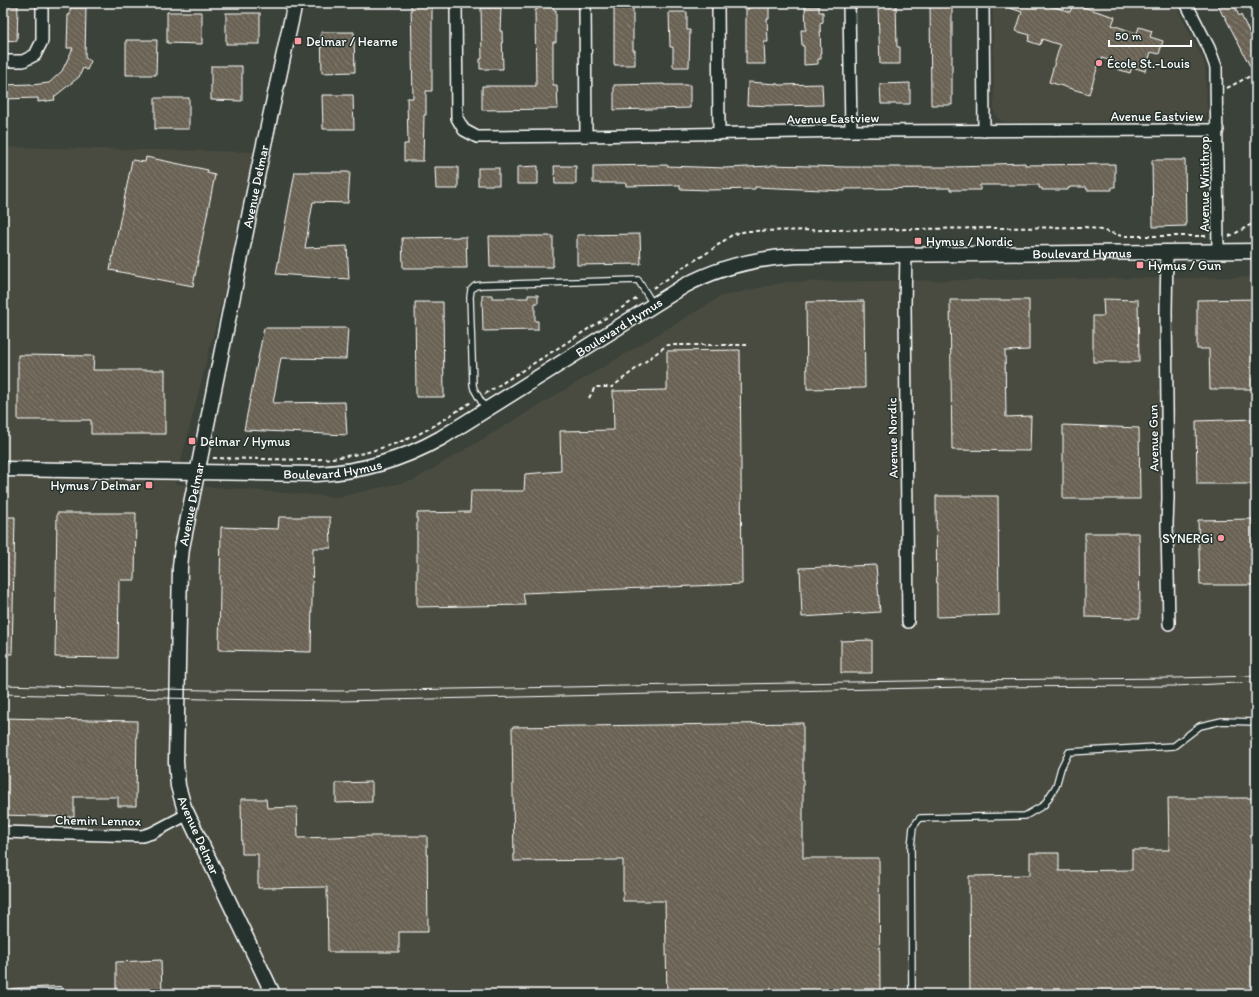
<svg xmlns="http://www.w3.org/2000/svg" width="1259" height="997" font-family="Itim,sans-serif">
<style>
.built{fill:#494c41}
.building{fill:url(#building-back-hatch);stroke:#fff}
.lines{fill:none;stroke-linecap:round;stroke-linejoin:round}
.service-casing{stroke:#fff;stroke-width:8}
.minor-casing{stroke:#fff;stroke-width:14}
.tertiary-casing{stroke:#fff;stroke-width:17}
.path{stroke:#fff;stroke-width:2;stroke-dasharray:4 3;stroke-linecap:butt}
.service{stroke:#26332d;stroke-width:5.5}
.minor{stroke:#26332d;stroke-width:11}
.tertiary{stroke:#26332d;stroke-width:14}
.tram{stroke:#fff;stroke-width:1}
.poi-dot{fill:#ff9aa2;stroke:#26332d;stroke-width:1.5}
.labels{text-anchor:middle;stroke-width:3;stroke-linejoin:round;paint-order:stroke}
.poi-label{font-size:13px;fill:#fff;stroke:#26332d;text-anchor:start}
.street-label{font-size:13px;fill:#fff;stroke:#26332d}
</style>
<defs>
<pattern id="building-back-hatch" width="6" height="6" patternUnits="userSpaceOnUse"><rect width="6" height="6" fill="#6b6454"/><path d="M-1 5l2 2M0 0l6 6M5-1l2 2" fill="none" stroke="#817b6e"/></pattern>
</defs>
<rect width="100%" height="100%" fill="#3b4239"/>
<filter id="ink" filterUnits="userSpaceOnUse"><feTurbulence type="fractalNoise" baseFrequency=".025" numOctaves="2"/><feDisplacementMap in="SourceGraphic" scale="8" xChannelSelector="R" yChannelSelector="G"/><feConvolveMatrix kernelMatrix="1 2 1 2 8 2 1 2 1" color-interpolation-filters="sRGB"/></filter>
<g filter="url(#ink)">
<!-- built -->
<g class="built">
<path d="M993 3H1174L1203 59 1205 67 1207 110 1205 115 1201 119 1195 120 1007 122 1002 121 997 117 994 111Z"/>
<path d="M3 147 260 152 175 484 338 497 414 480 722 296 786 282 1256 277V994H3Z"/>
</g>
<!-- building -->
<g class="building">
<path d="M537 3H553V10H556V42H553V85H557L558 109 482 110V86H536L535 10H537Z"/>
<path d="M749 3H769V19H767L768 42H764L765 64H746V9H749Z"/>
<path d="M880 3H896L897 47H900V64H880L878 8H880Z"/>
<path d="M930 3H952V105H931Z"/>
<path d="M1001 3H1042L1070 12 1073 4 1115 17 1112 25 1137 33 1139 27 1152 31 1150 37 1163 41 1159 54 1151 52 1145 71 1132 67 1130 73 1117 69 1119 63 1102 58 1099 66H1098L1089 94 1049 82 1060 45 1042 39 1040 45 1028 41 1030 35 1016 31 1022 12 1001 5Z"/>
<path d="M1217 3H1233L1239 16 1241 15 1256 46V78L1224 15 1223 16Z"/>
<path d="M411 4H432V91H426V115H424L423 161H404V144H408L407 98H413Z"/>
<path d="M614 4H633V50H635V65H614Z"/>
<path d="M3 5 18 6 17 41 3 40Z"/>
<path d="M805 6H819V12H823V22L820 23 821 59H818V64L804 65V46H802L801 30H806Z"/>
<path d="M70 8H86L85 58 91 61 87 70 83 68 79 77 54 97 55 100 38 102V98L3 99V85L31 84V85L49 83 62 71 73 48H67L68 15H70Z"/>
<path d="M481 8H501L500 31H502L503 69H480V59H482Z"/>
<path d="M167 12H202V44L167 43Z"/>
<path d="M669 12H687V30H690L689 67H673V47H670Z"/>
<rect x="226" y="13" width="34" height="31"/>
<path d="M321 32H354L355 72 322 73Z"/>
<path d="M126 40H157L156 75H126Z"/>
<path d="M211 66H242V101L211 100Z"/>
<path d="M748 82 778 84V85L822 84 823 105 774 106 747 105Z"/>
<path d="M910 83V104H881L880 84Z"/>
<path d="M664 84V85H690V108L614 110V85Z"/>
<path d="M322 95H353L354 129H323Z"/>
<rect x="155" y="98" width="34" height="31"/>
<path d="M146 157 208 170 207 173 215 175 193 286 110 270 132 160 145 162Z"/>
<path d="M1152 160H1185L1186 226 1153 227Z"/>
<path d="M1025 163V165L1115 164V187H1112V190H1087L1086 187H1070V188H1068V190H1042V188H1039V185H980V190H950V188L845 189V191L755 187V189L710 190 680 189V185L626 186V183H593V166L667 165V166L725 168 771 166V165L846 167H950L994 166V164Z"/>
<path d="M538 166V184H517V167Z"/>
<path d="M554 166H576V184H555Z"/>
<path d="M435 167H458V189H436Z"/>
<rect x="478" y="168" width="21" height="17"/>
<path d="M295 172H350L348 203 313 202 305 248 347 246 349 279 276 274Z"/>
<path d="M640 234 641 264 577 265V235Z"/>
<path d="M489 236H553V267H490Z"/>
<path d="M466 237 467 268H403L402 238Z"/>
<path d="M482 295H492V298H528V295H538V303H535V321H538V330L483 331Z"/>
<path d="M1103 299 1138 300 1139 362H1093V316H1104Z"/>
<path d="M1256 299V389H1210L1209 349H1197V300Z"/>
<path d="M950 300H1029V350L1005 351 1006 417 1031 416 1030 451 952 450Z"/>
<path d="M864 301 865 388 807 389 806 302Z"/>
<path d="M415 302H443L444 397H416Z"/>
<path d="M264 328H348L346 359 281 358 273 403 345 402 347 435 244 430Z"/>
<path d="M740 350 742 584 523 593 525 605 417 607V513L470 512 471 491H524L525 474 561 471 560 431 614 430 613 391 667 390V351Z"/>
<path d="M18 355 94 356 93 370H165V434H91V420H18Z"/>
<path d="M1256 419V484H1197L1196 421Z"/>
<path d="M1063 425 1139 428 1140 499H1063Z"/>
<path d="M936 496H998L999 615 937 617Z"/>
<path d="M57 513H136L135 580H119L118 658 55 657Z"/>
<path d="M3 517H15L12 654H3Z"/>
<path d="M279 517H330L331 548H313L311 652 219 650 221 527 278 529Z"/>
<path d="M1253 519V585H1200L1198 520Z"/>
<path d="M1085 533H1139L1140 618 1085 617Z"/>
<path d="M876 565 880 612 802 617 800 568Z"/>
<path d="M872 640V673H841V641Z"/>
<path d="M3 718 137 721 136 806H118V797H74V817L3 815Z"/>
<path d="M803 723V858H879L880 994H667L665 901H623V860L514 861 512 727Z"/>
<path d="M372 782V802L336 803V783Z"/>
<path d="M1168 798H1256V994H970L969 876 1030 875V853H1059V871L1132 870V850H1169Z"/>
<path d="M241 799H266L267 808 297 807 298 838 368 836H427L428 932H399V952H328L327 887 258 888V854H242Z"/>
<path d="M161 960 162 994H116V962Z"/>
</g>
<g class="lines">
<!-- service casing -->
<g class="service-casing">
<g id="service">
<path d="M486 410 474 389 473 385 470 297 471 290 475 286 482 285 638 280 653 304"/>
<path d="M9 994 13 992 59 990"/>
<path d="M912 994 911 847 913 827 920 818 1025 816 1044 805 1056 786 1061 768 1069 752 1174 746 1200 726 1222 721 1256 722"/>
</g>
</g>
<!-- minor casing -->
<g class="minor-casing">
<g id="minor">
<path d="M456 3 457 118 464 130 477 137 586 136 851 131 1218 130"/>
<path d="M585 3 586 136"/>
<path d="M718 3 719 134"/>
<path d="M849 3 851 131"/>
<path d="M983 3 984 131"/>
<path d="M1186 3 1209 48 1216 67 1218 251"/>
<path d="M3 61H23L35 55 42 41V3"/>
<path d="M1167 252 1166 311 1168 498 1167 524 1169 624"/>
<path d="M906 254 905 305 908 622"/>
<path d="M3 832 142 836 152 833 188 814"/>
</g>
</g>
<!-- tertiary casing -->
<g class="tertiary-casing">
<g id="tertiary">
<path id="s1" d="M3 469 316 474C361 472 402 460 441 438L684 286C719 267 756 258 796 256L1256 251"/>
<path id="s2" d="M273 994 184 807 178 786 176 762 180 567 182 548 258 172 295 3"/>
</g>
</g>
<!-- path -->
<g class="path">
<path d="M1227 88 1256 73"/>
<path d="M1229 236C1237 234 1245 226 1256 223"/>
<path d="M653 288 675 274 683 267 704 255 732 235 738 233 747 231 1085 227 1097 229 1122 236H1208"/>
<path d="M485 394 639 297"/>
<path d="M589 398 595 387H612L667 345H747"/>
<path d="M213 458 311 460 333 458 365 453 397 443 415 436 432 427 473 401"/>
</g>
<!-- service -->
<use href="#service" class="service"/>
<!-- minor -->
<use href="#minor" class="minor"/>
<!-- tertiary -->
<use href="#tertiary" class="tertiary"/>
<!-- tram -->
<g class="tram">
<path d="M3 685 205 690 340 691 965 680 1174 678 1256 676"/>
<path d="M3 694 205 699 340 701 966 687 1175 686 1256 682"/>
</g>
</g>
</g>
<!-- markers -->
<g class="poi-dot">
<rect x="294" y="37" width="8" height="8" rx="2"/>
<circle cx="1099" cy="63" r="4"/>
<rect x="914" y="237" width="8" height="8" rx="2"/>
<rect x="1136" y="261" width="8" height="8" rx="2"/>
<rect x="188" y="437" width="8" height="8" rx="2"/>
<rect x="145" y="481" width="8" height="8" rx="2"/>
<circle cx="1221" cy="538" r="4"/>
</g>
<g class="labels">
<!-- poi labels -->
<g class="poi-label">
<text x="306" y="46">Delmar / Hearne</text>
<text x="1107" y="68">École St.-Louis</text>
<text x="926" y="246">Hymus / Nordic</text>
<text x="1148" y="270">Hymus / Gun</text>
<text x="200" y="446">Delmar / Hymus</text>
<text x="141" y="490" text-anchor="end">Hymus / Delmar</text>
<text x="1213" y="543" text-anchor="end">SYNERGi</text>
</g>
<!-- street labels -->
<g class="street-label">
<text x="1157" y="121">Avenue Eastview</text>
<text transform="translate(833 118) rotate(-1)" y="5">Avenue Eastview</text>
<text transform="translate(1204 184) rotate(-90)" y="5">Avenue Winthrop</text>
<text dy="5" stroke="none"><textPath href="#s2" startOffset="836">Avenue Delmar</textPath></text>
<text dy="5" stroke="none"><textPath href="#s1" startOffset="1134">Boulevard Hymus</textPath></text>
<text dy="5" stroke="none"><textPath href="#s1" startOffset="654">Boulevard Hymus</textPath></text>
<text transform="translate(892 438) rotate(-91)" y="5">Avenue Nordic</text>
<text transform="translate(1153 438) rotate(-91)" y="5">Avenue Gun</text>
<text dy="5" stroke="none"><textPath href="#s1" startOffset="330">Boulevard Hymus</textPath></text>
<text dy="5" stroke="none"><textPath href="#s2" startOffset="512">Avenue Delmar</textPath></text>
<text transform="translate(98 820) rotate(1)" y="5">Chemin Lennox</text>
<text transform="translate(199 835) rotate(66)" y="5">Avenue Delmar</text>
</g>
</g>
<!-- margin -->
<rect width="1259" height="997" fill="none" stroke="#26332d" stroke-width="16"/>
<rect x="8" y="8" width="1243" height="981" fill="none" stroke="#fff" stroke-width="1.5" filter="url(#ink)"/>
<!-- scale -->
<path d="M1109 40v6h82v-6" fill="none" stroke="#ffffff" stroke-width="2"/>
<text x="1115" y="40" font-size="12" fill="#ffffff" stroke="#26332d" stroke-width="3" paint-order="stroke">50 m</text>
</svg>
